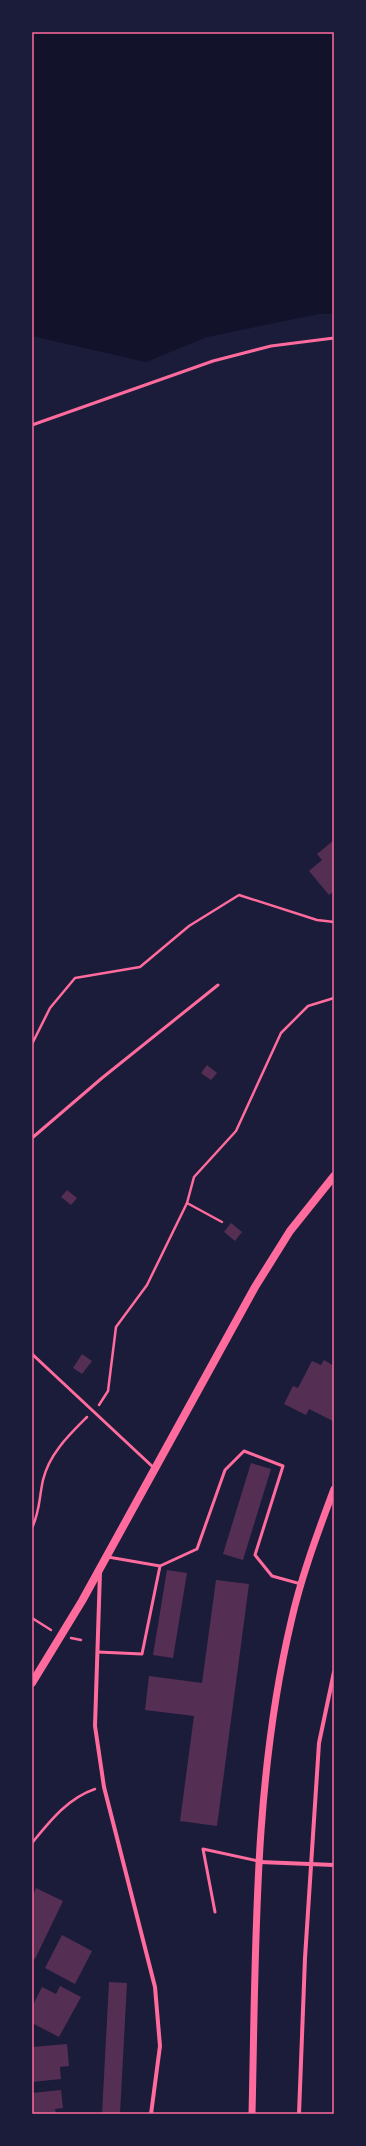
<svg xmlns="http://www.w3.org/2000/svg" width="366" height="2146" font-family="Raleway,sans-serif">
<style>
.water{fill:#12122b}
.building{fill:#542f53}
.lines{fill:none;stroke-linecap:round;stroke-linejoin:round}
.path{stroke:#ff6b9d;stroke-width:2.5}
.service{stroke:#ff6b9d;stroke-width:3}
.minor{stroke:#ff6b9d;stroke-width:4}
.tertiary{stroke:#ff6b9d;stroke-width:7}
.secondary{stroke:#ff6b9d;stroke-width:8}
.neatline{fill:none;stroke:#ff6b9d;stroke-width:1.5}
</style>
<rect width="100%" height="100%" fill="#1b1b3a"/>
<!-- water -->
<path class="water" d="M32 32H334V314H319L207 337 146 362 32 336Z"/>
<!-- building -->
<g class="building">
<path d="M334 840V891L329 895 309 871 322 860 317 854Z"/>
<path d="M207 1065 217 1073 211 1080 201 1073Z"/>
<path d="M67 1190 77 1198 71 1205 61 1197Z"/>
<path d="M231 1223 242 1232 235 1241 224 1232Z"/>
<path d="M82 1354 92 1361 82 1374 73 1368Z"/>
<path d="M324 1360 334 1366 333 1421 309 1409 306 1415 284 1404 293 1386 298 1388 312 1361 321 1365Z"/>
<path d="M251 1463 271 1469 243 1560 223 1554Z"/>
<path d="M167 1570 187 1573 173 1658 153 1655Z"/>
<path d="M216 1580 249 1584 217 1826 180 1821 194 1716 145 1710 149 1676 202 1683Z"/>
<path d="M36 1888 63 1901 35 1959 32 1958V1892L34 1893Z"/>
<path d="M62 1935 92 1951 75 1984 45 1968Z"/>
<path d="M109 1982 127 1983 120 2114H102Z"/>
<path d="M60 1986 81 1997 59 2037 32 2023V2007L42 1987 56 1994Z"/>
<path d="M67 2044 69 2066 60 2067 61 2079 32 2082V2047Z"/>
<path d="M61 2090 63 2108 55 2109 56 2114H32V2093Z"/>
</g>
<g class="lines">
<!-- path -->
<g class="path">
<path d="M32 1044 50 1008 75 978 140 967 189 926 239 895 317 920 334 922"/>
<path d="M187 1203 222 1222"/>
<path d="M99 1405 108 1391 116 1327 147 1285 187 1203 194 1177 236 1131 281 1033 308 1006 334 998"/>
<path d="M32 1528C40 1511 39 1498 43 1480 49 1454 69 1435 87 1417"/>
<path d="M32 1618 51 1630"/>
<path d="M71 1638 81 1640"/>
<path d="M32 1843C50 1821 68 1798 95 1789"/>
</g>
<!-- service -->
<g class="service">
<path d="M32 425 213 361 271 346 334 338"/>
<path d="M32 1138 102 1078 218 985"/>
<path d="M32 1354 154 1468"/>
<path d="M160 1566 197 1549 225 1470 244 1451 283 1466 255 1555 272 1576 301 1584"/>
<path d="M98 1652 142 1654 160 1566 108 1557"/>
<path d="M215 1912 203 1849 258 1861"/>
</g>
<!-- minor -->
<g class="minor">
<path d="M100 1572 95 1726 104 1787 155 1987 160 2046 151 2114"/>
<path d="M260 1862 334 1865"/>
<path d="M299 2114 305 1958 319 1743 334 1672"/>
</g>
<!-- tertiary -->
<path class="tertiary" d="M252 2114C256 1950 253 1783 291 1622 301 1577 318 1532 334 1489"/>
<!-- secondary -->
<path class="secondary" d="M32 1683 82 1601 255 1287 290 1231 334 1176"/>
</g>
<!-- border -->
<rect width="366" height="2146" fill="none" stroke="#1b1b3a" stroke-width="66"/>
<rect x="33" y="33" width="300" height="2080" class="neatline"/>
</svg>
